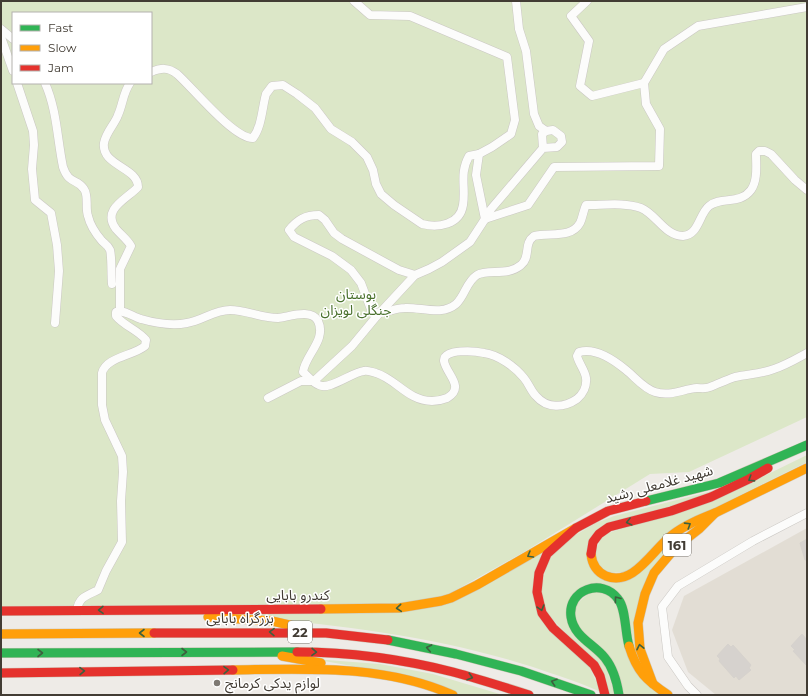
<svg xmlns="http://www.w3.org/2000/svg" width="808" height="696" font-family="Montserrat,'Noto Sans Arabic',sans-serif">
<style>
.residential{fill:#e2ddd4}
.green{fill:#dce7c8;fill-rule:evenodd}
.building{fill:#d6d2ce;stroke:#d6d2cd}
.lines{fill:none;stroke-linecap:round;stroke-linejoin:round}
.street-casing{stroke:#cac7c3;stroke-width:9}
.fast-casing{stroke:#cfc6b6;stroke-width:10}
.slow-casing{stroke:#cfc6b6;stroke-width:10}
.jam-casing{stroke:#cfc6b6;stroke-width:10}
.street{stroke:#fcfcfb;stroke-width:8}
.fast{stroke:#30b455;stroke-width:9}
.slow{stroke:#ff9f0a;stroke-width:9}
.jam{stroke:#e5322d;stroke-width:9}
.oneway{stroke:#3d603e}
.poi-dot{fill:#7e7973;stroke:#fff;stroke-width:1.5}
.labels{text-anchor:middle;stroke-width:3;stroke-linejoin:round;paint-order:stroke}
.shield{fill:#fff;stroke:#7b7671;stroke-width:1}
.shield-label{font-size:13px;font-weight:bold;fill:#423c34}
.park-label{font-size:14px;fill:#49702c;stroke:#fff}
.street-label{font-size:14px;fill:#423c34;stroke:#fff}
.poi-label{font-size:14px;fill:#423c34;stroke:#fff;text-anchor:start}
</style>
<rect width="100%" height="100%" fill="#eeebe7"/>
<!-- residential -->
<path class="residential" d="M807 528V695H716L688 672 672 630 684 596Z"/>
<!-- green -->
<g class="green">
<path d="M1 1H807V417L689 472 650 474 524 552 447 595 400 604 1 606ZM13 13H151V83H13Z"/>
<path d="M807 455V462L682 524 628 572 606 573 594 556 602 535 719 498Z"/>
<path d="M712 491 717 492 617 522 588 546 612 581 678 535 648 574 639 663 628 620 600 584 566 611 604 662 615 695H608L575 642 547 614 541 590 547 562 567 540 596 523 614 516Z"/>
<path d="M541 554 536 603 589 666 601 692C579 682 556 675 533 667 424 632 310 622 196 612L415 609Z"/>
<path d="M592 591 611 595 660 695H621V689L576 626 575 605Z"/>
<path d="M313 659 380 664 433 674 503 695H461L441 686 396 674Z"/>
</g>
<!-- building -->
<g class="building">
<path d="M807 539V560H805L800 543Z"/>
<path d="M802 634 807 640V666L793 651 795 650 791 646Z"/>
<path d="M728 644 731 647 733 645 751 665 749 668 751 670 739 680 736 676 734 678 719 661 720 659 717 656Z"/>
</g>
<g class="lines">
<!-- street casing -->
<g class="street-casing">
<g id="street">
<path d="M516 1 519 29 526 51 534 114 539 126 546 131"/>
<path d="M587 1 571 16 589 41 580 86 592 96 644 83"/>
<path d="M1 29 13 39"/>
<path d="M1 37 13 71"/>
<path d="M151 72C161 68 168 67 177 74 192 87 234 139 253 138 262 126 262 108 266 94L272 86 283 85 297 94 315 108 331 129 352 142 367 157 373 170 376 184 381 194 394 205 422 224C438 228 460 225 463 205 466 187 459 174 469 156L479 154"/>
<path d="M17 83 33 131 34 145 32 169 35 200 51 213 57 245 59 271 55 323"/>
<path d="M45 83C57 110 57 138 63 167 69 185 77 178 84 189 89 196 85 208 88 216 90 225 96 234 102 241 105 244 108 245 110 250 112 257 111 275 112 284"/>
<path d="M485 219 528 205 554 167 659 166 660 129 646 104 644 83 664 49 698 26 807 7"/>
<path d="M485 219 491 209 543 148 557 147 562 142 561 136 553 130 546 131 542 134 543 148"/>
<path d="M415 275 399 270 386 263 342 239 334 233 325 220 319 215C305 215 297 220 289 230L294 237 332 256 351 270 361 283 372 312C386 315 392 308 405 308 421 307 442 316 456 304 465 296 466 282 477 275 488 268 507 277 521 265 531 257 523 244 534 236 549 232 571 239 580 223 583 217 583 211 586 205 604 205 624 202 641 208 656 214 665 236 683 236 699 235 699 214 709 206 721 196 740 205 751 190 758 180 756 165 756 154L759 151H765L771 154 795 180 807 190"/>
<path d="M120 310V269L131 246C127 239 121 235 116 229 101 209 127 199 138 187 138 167 101 166 104 143 106 132 115 124 118 115 123 104 123 93 130 83"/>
<path d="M268 398 301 381H314L352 346 376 317 415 275 429 269 442 262 470 242 485 219 476 175 479 154 492 147 511 134 515 120 507 57 410 16 370 15 354 1"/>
<path d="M77 610C79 597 86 596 98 590L106 571 122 542 121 501 123 472 122 456 105 420 102 405V373C106 357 133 356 145 346L146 340C138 330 124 326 116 316V312C124 309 133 317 141 319 155 323 173 326 187 323 202 321 214 310 230 310 246 310 261 318 278 318 289 317 311 308 318 321 327 340 305 355 303 372 308 376 313 383 319 385 329 391 352 372 364 371 367 370 372 372 376 373 396 379 408 401 432 401 437 401 442 400 447 398 466 387 446 374 444 361 443 348 476 351 484 353 499 355 515 367 524 378 529 384 531 391 536 396 547 409 564 408 577 399 583 394 587 386 586 378 585 370 579 364 577 356L579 352C596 347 614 360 626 370 636 378 643 388 655 392 670 397 683 389 697 388 701 388 706 389 710 387 718 384 726 380 735 377 748 374 761 374 774 369 786 365 796 359 807 353"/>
<path d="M697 695 688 686 668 657 662 607 678 586 753 541 807 513"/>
</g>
</g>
<!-- fast casing -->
<g class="fast-casing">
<g id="fast">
<path d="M646 501 719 483 807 445"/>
<path d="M388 640 456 654 521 671 591 695"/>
<path d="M1 653 297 652"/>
<path d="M619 695C617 682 614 669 605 658 594 644 574 637 571 617 567 590 602 577 618 599 626 608 625 633 629 646"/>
</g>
</g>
<!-- slow casing -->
<g class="slow-casing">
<g id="slow">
<path d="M591 554C592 564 597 572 606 576 634 587 652 550 672 535 685 525 700 519 715 513"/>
<path d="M321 609 399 608 441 601 451 598 477 585 576 528"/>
<path d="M208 617 272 621 307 629"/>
<path d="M1 634 154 633"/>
<path d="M629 646C637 672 646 680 668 695"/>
<path d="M282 656 321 663"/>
<path d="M233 670C307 669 383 664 453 695"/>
<path d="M653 684 640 649 638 623 645 594 654 573 676 547 699 529 715 513 807 468"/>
</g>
</g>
<!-- jam casing -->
<g class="jam-casing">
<g id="jam">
<path d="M591 554 593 542 599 534 609 527 671 511 711 497 749 479 768 468"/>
<path d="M1 611 321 609"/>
<path d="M154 633H326L388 640"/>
<path d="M297 652C349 652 402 659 453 672 479 679 504 687 529 695"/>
<path d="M1 673 233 670"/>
<path d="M605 695 600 676 594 665 553 628 542 613 537 592 539 573 547 554 576 528 608 511 646 501"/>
</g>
</g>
<!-- street -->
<use href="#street" class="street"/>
<!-- fast -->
<use href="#fast" class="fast"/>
<!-- slow -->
<use href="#slow" class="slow"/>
<!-- jam -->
<use href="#jam" class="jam"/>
</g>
<!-- one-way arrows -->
<defs><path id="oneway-chevron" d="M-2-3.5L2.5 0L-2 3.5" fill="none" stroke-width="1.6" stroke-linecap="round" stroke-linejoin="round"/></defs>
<g class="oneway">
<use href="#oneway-chevron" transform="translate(751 479) rotate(148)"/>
<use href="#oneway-chevron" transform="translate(629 522) rotate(166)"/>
<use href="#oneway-chevron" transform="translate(688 525) rotate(-32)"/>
<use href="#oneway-chevron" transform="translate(530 555) rotate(150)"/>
<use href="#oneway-chevron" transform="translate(617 599) rotate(-127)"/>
<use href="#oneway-chevron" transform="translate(399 608) rotate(175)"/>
<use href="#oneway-chevron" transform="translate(541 608) rotate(74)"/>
<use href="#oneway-chevron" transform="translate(101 610) rotate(179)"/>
<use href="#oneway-chevron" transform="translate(272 632) rotate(-179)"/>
<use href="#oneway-chevron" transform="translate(142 633) rotate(180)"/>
<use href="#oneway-chevron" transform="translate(640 647) rotate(-102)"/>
<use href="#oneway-chevron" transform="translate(429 648) rotate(-169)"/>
<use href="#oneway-chevron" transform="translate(184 652)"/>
<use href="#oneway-chevron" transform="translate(314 652) rotate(1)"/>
<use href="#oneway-chevron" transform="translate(40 653)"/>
<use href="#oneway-chevron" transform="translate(226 670) rotate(-1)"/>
<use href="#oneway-chevron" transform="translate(82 671) rotate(-1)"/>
<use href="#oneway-chevron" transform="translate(470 677) rotate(17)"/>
<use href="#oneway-chevron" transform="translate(554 682) rotate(-162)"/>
</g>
<!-- markers -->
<circle class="poi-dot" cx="217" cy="683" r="4"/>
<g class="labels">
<!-- shield labels -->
<g class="shield">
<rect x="663" y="534" width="28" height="22" rx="3"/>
<rect x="288" y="621" width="24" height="22" rx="3"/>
</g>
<g class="shield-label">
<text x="677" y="550">161</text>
<text x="300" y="637">22</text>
</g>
<!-- park labels -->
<g class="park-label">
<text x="356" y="299">بوستان<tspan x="356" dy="16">جنگلی لویزان</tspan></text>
</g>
<!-- street labels -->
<g class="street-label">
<text transform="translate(659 484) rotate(-15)" y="5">شهید غلامعلی رشید</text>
<text x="298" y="600">کندرو بابایی</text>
<text x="240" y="623">بزرگراه بابایی</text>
</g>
<!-- poi labels -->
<g class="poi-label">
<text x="225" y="688">لوازم یدکی کرمانج</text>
</g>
</g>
<!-- border -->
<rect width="808" height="696" fill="none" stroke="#423c34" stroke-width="4"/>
<!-- legend -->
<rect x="12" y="12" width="140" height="72" fill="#ffffff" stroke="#b3b1ae"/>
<rect x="20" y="25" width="20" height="6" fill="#30b455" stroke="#b3b1ae"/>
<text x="48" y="32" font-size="12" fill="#423c34">Fast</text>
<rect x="20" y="45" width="20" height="6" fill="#ff9f0a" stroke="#b3b1ae"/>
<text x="48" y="52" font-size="12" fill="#423c34">Slow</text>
<rect x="20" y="65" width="20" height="6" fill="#e5322d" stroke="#b3b1ae"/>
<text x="48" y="72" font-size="12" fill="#423c34">Jam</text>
</svg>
